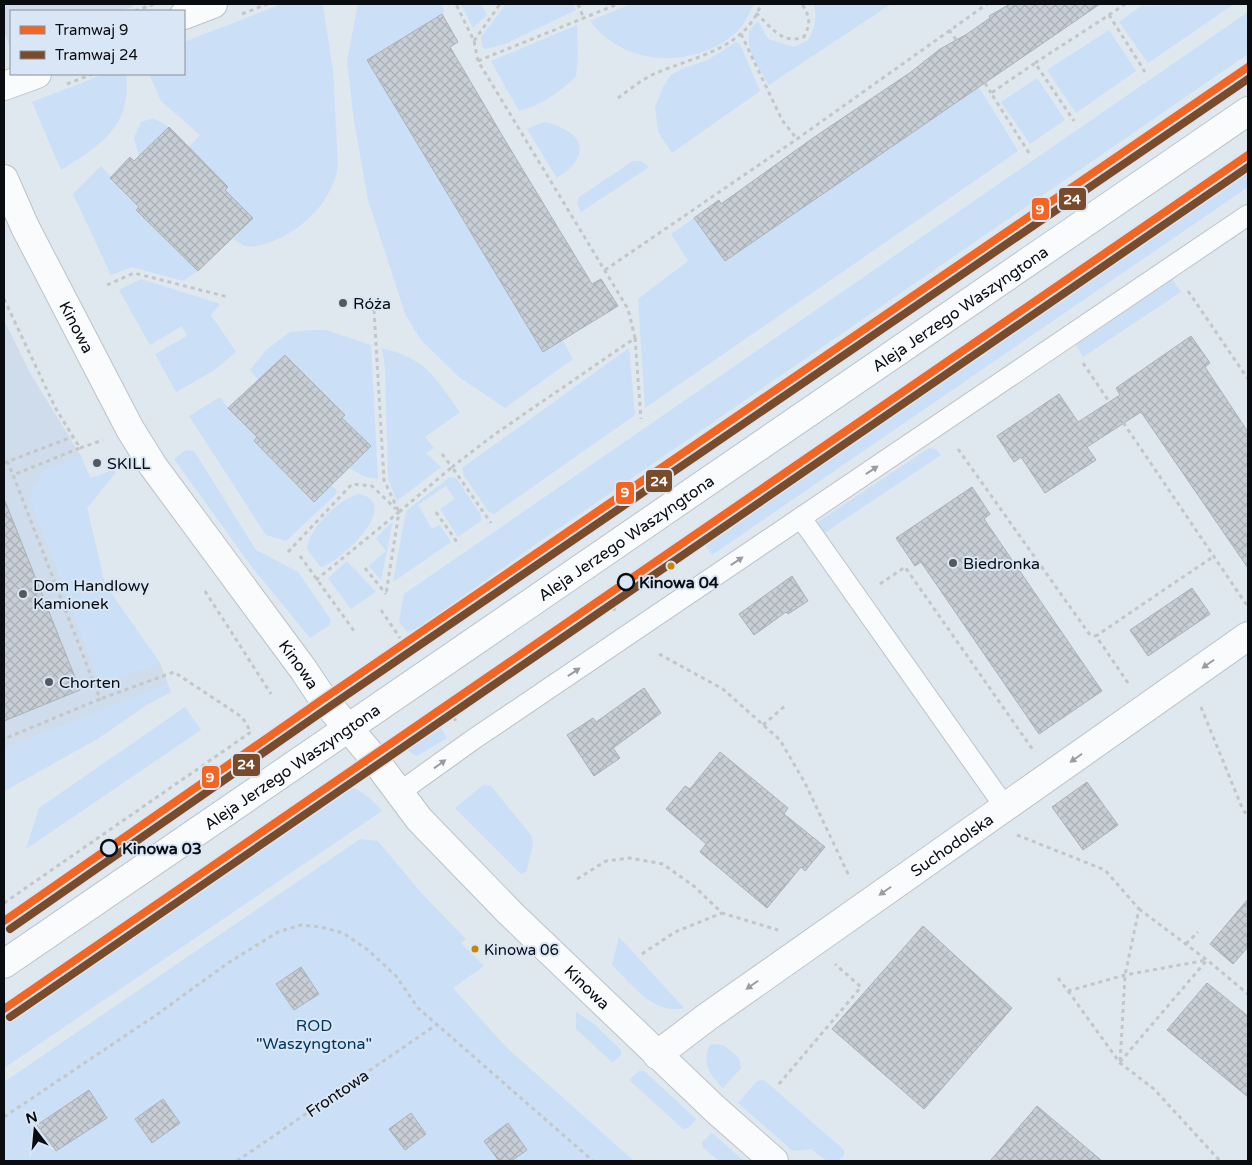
<svg xmlns="http://www.w3.org/2000/svg" width="1252" height="1165" font-family="'Varela Round',sans-serif">
<style>
.built{fill:#cfdceb}
.green{fill:#cbe0f7}
.building{fill:url(#building-cross-hatch);stroke:#abb1b7}
.lines{fill:none;stroke-linecap:round;stroke-linejoin:round}
.service-casing{stroke:#bdc2c9;stroke-width:22}
.minor-casing{stroke:#bdc2c9;stroke-width:30}
.tertiary-casing{stroke:#bdc2c9;stroke-width:30}
.secondary-casing{stroke:#bdc2c9;stroke-width:30}
.path{stroke:#c4c6c8;stroke-width:3;stroke-dasharray:4 4;stroke-linecap:butt}
.service{stroke:#fafbfd;stroke-width:20}
.minor{stroke:#fafbfd;stroke-width:28}
.tertiary{stroke:#fafbfd;stroke-width:28}
.secondary{stroke:#fafbfd;stroke-width:28}
.tram-1-casing{stroke:#d9e6f5;stroke-width:11}
.tram-2-casing{stroke:#d9e6f5;stroke-width:11}
.tram-1{stroke:#f26522;stroke-width:8}
.tram-2{stroke:#7a4b2a;stroke-width:8}
.oneway{fill:#9a9c9f}
.poi-dot{fill:#54595f;stroke:#d9e6f5;stroke-width:2}
.bus-dot{fill:#c78703;stroke:#d9e6f5;stroke-width:2}
.stop-dot{fill:#d9e6f5;stroke:#090d11;stroke-width:2.5}
.labels{text-anchor:middle;stroke-width:4;stroke-linejoin:round;paint-order:stroke}
.bus-label{font-size:15px;fill:#090d11;stroke:#d9e6f5;text-anchor:start}
.poi-label{font-size:16px;fill:#090d11;stroke:#d9e6f5;text-anchor:start}
.street-label{font-size:16px;fill:#090d11;stroke:#d9e6f5}
.stop-label{font-size:16px;font-weight:bold;fill:#090d11;stroke:#d9e6f5;text-anchor:start}
.park-label{font-size:16px;fill:#023561;stroke:#d9e6f5}
.line-badge{stroke:#d9e6f5;stroke-width:2}
.badge-label{font-size:14px;text-anchor:middle;font-weight:bold;fill:#fff}
</style>
<defs>
<pattern id="building-cross-hatch" width="8" height="8" patternUnits="userSpaceOnUse" patternTransform="scale(1.25)"><rect width="8" height="8" fill="#c8ced5"/><path d="M0 0l8 8M0 8l8-8" fill="none" stroke="#aab0b6"/></pattern>
</defs>
<rect width="100%" height="100%" fill="#dfe7ef"/>
<!-- built -->
<g class="built">
<path d="M4 4H133L132 7 120 11H11V50L4 31Z"/>
<path d="M4 320 30 373 81 456 90 478 100 492 87 508 105 585 160 663 171 692 148 704 97 739 4 791Z"/>
</g>
<!-- green -->
<g class="green">
<path d="M282 4H320L323 6 333 70 338 167C331 202 305 228 273 241 265 244 255 248 246 246 242 245 237 241 233 239L253 217 225 190 228 187 189 147 200 135 161 101 149 74H184V42Z"/>
<path d="M358 4H440L445 12 442 14 367 60 543 352 563 341 573 359 505 408 459 377 421 340 406 316 368 200 354 121 347 61Z"/>
<path d="M461 4H481L487 15 473 28Z"/>
<path d="M506 4H573L576 10 505 44 485 49 482 46 481 37Z"/>
<path d="M631 4H754C748 15 743 28 732 36 689 69 624 66 590 21Z"/>
<path d="M814 4H891L769 85C761 72 746 50 749 34 750 29 755 25 758 21L768 39 794 47 808 40C815 28 817 18 814 4Z"/>
<path d="M1234 4 1148 63 1119 22 1141 6Z"/>
<path d="M1248 12V54L542 540 418 628 407 632 399 622 404 594Z"/>
<path d="M577 25 578 55 576 77C558 93 542 105 519 111L491 61Z"/>
<path d="M1109 30 1136 71 1076 113 1047 70Z"/>
<path d="M736 42 740 44 760 91 672 153 658 132 655 107 663 87 671 75 682 69 708 60Z"/>
<path d="M104 74H126C132 126 100 146 61 170L32 102Z"/>
<path d="M1037 78 1065 120 1030 144 1001 102Z"/>
<path d="M979 87 1018 151 645 408 638 299 688 261 671 234 694 218 725 261Z"/>
<path d="M153 118 169 127 139 156 134 138 141 122Z"/>
<path d="M544 122C560 125 589 137 577 159 573 167 564 173 557 178L527 129Z"/>
<path d="M633 161H641L649 167 581 212 577 203 579 197Z"/>
<path d="M1248 163V187L712 555 700 538Z"/>
<path d="M101 166 139 207 136 211 198 271 183 281 132 267 111 275 73 194Z"/>
<path d="M141 279 220 304 211 315 236 352 213 371 176 392 155 354 187 336 182 326 150 345 119 290Z"/>
<path d="M1172 279 1181 292 1083 357 1076 345Z"/>
<path d="M311 330H326L371 345 378 479 366 477 349 468 371 446 342 418 345 415 286 355 259 381 250 370 266 350 290 332Z"/>
<path d="M382 348C427 359 434 377 460 412L425 437 434 448 426 453 441 467 397 501 388 479 385 368Z"/>
<path d="M629 348 635 415 494 514 488 511 463 474 462 468Z"/>
<path d="M220 397 228 408 257 437 336 489 337 493 286 541 266 535 189 416Z"/>
<path d="M929 448 937 450 941 455 818 537 816 525 819 521Z"/>
<path d="M186 450 194 451 256 550 298 572 331 620 330 625 310 638 252 567 174 459Z"/>
<path d="M81 456 90 478 113 470 116 472 87 508 105 585 160 663 100 684 29 497 43 470Z"/>
<path d="M450 477 456 478 481 515V521L458 537 440 509 455 499 446 486 418 505 432 529 440 525 451 542 393 582 406 511Z"/>
<path d="M359 494C403 503 342 561 321 567L307 549C308 529 340 498 359 494Z"/>
<path d="M393 521 381 580 369 566 386 551 376 538Z"/>
<path d="M347 561 376 592 351 609 328 578Z"/>
<path d="M167 684 171 692 148 704 97 739 4 791V748Z"/>
<path d="M185 707 201 730 26 849 39 808Z"/>
<path d="M436 720 447 738 417 756C409 753 407 749 406 740Z"/>
<path d="M342 785C360 789 370 797 382 811L4 1068V1017Z"/>
<path d="M483 785 491 786 531 835 533 845 526 872 521 874 455 808Z"/>
<path d="M360 839 378 841 423 895 466 939 461 943 484 966 453 988 506 1047 634 1161H4V1082Z"/>
<path d="M619 937 684 1008C654 1016 631 983 612 965Z"/>
<path d="M576 1012 594 1024 621 1050V1055L613 1063 576 1029Z"/>
<path d="M711 1044 723 1045 739 1058 741 1068 723 1088C710 1076 700 1060 711 1044Z"/>
<path d="M639 1071H644L696 1119 688 1128 683 1129 629 1080Z"/>
<path d="M764 1080 844 1150V1155L838 1161H827L811 1149 793 1151 738 1103 757 1081Z"/>
<path d="M712 1133 744 1161H719L703 1147 702 1142Z"/>
</g>
<!-- building -->
<g class="building">
<path d="M1010 4H1100L725 261 694 218 719 200 721 204 813 138 911 72 940 49 967 34 990 18 989 16Z"/>
<path d="M442 14 458 42 450 47 506 142 592 284 601 279 618 306 543 352 367 60Z"/>
<path d="M169 127 228 187 225 190 253 218 198 271 136 210 139 207 110 178 130 157 134 161Z"/>
<path d="M1191 336 1210 363 1205 367 1248 432V568L1141 412 1087 447 1096 460 1045 493 1021 457 1014 462 997 436 1059 394 1078 422 1120 395 1116 388Z"/>
<path d="M285 355 345 415 342 418 371 446 314 502 254 441 257 437 228 408Z"/>
<path d="M972 487 990 514 984 519 1102 691 1039 734 921 562 915 566 896 538Z"/>
<path d="M5 501 80 690 4 721V502Z"/>
<path d="M792 576 808 601 788 614 786 612 754 635 739 614Z"/>
<path d="M1192 588 1210 614 1148 656 1130 630Z"/>
<path d="M644 688 661 713 613 748 620 758 594 776 567 735 593 718 596 722Z"/>
<path d="M720 752 788 808 784 814 825 847 805 871 801 867 767 908 700 852 706 844 666 809 685 786 690 789Z"/>
<path d="M1087 782 1118 825 1083 850 1052 807Z"/>
<path d="M1248 899V947L1233 964 1210 944Z"/>
<path d="M923 926 1012 1008 924 1109 832 1029Z"/>
<path d="M301 967 319 994 294 1010 276 984Z"/>
<path d="M1207 983 1248 1016V1097L1167 1030Z"/>
<path d="M89 1090 107 1118 56 1151 37 1125Z"/>
<path d="M163 1099 180 1123 152 1143 135 1119Z"/>
<path d="M1037 1106 1102 1161H990Z"/>
<path d="M411 1113 426 1134 405 1150 389 1129Z"/>
<path d="M508 1123 527 1150 511 1161H499L484 1141Z"/>
</g>
<g class="lines">
<!-- service casing -->
<g class="service-casing">
<g id="service">
<path d="M801 518 1005 807"/>
<path d="M400 792 471 741 1248 215"/>
</g>
</g>
<!-- minor casing -->
<g class="minor-casing">
<g id="minor">
<path d="M184 15 213 4"/>
<path d="M4 86 37 74"/>
<path id="s1" d="M4 179 25 227 130 429 153 466 303 669 323 699 349 729"/>
<path id="s2" d="M657 1055 707 1017 1248 636"/>
</g>
</g>
<!-- tertiary casing -->
<g class="tertiary-casing">
<g id="tertiary">
<path id="s3" d="M349 729 372 756 419 819 510 913 716 1110 774 1161"/>
</g>
</g>
<!-- secondary casing -->
<g class="secondary-casing">
<g id="secondary">
<path id="s4" d="M4 964 1248 111"/>
</g>
</g>
<!-- path -->
<g class="path">
<path d="M578 4 584 19"/>
<path d="M135 11 154 4"/>
<path d="M756 13C771 27 782 45 804 37 811 23 810 17 802 4"/>
<path d="M242 14 267 4"/>
<path d="M1109 15 1125 4"/>
<path d="M949 30 957 41"/>
<path d="M741 34 782 120 797 139"/>
<path d="M474 41 500 4"/>
<path d="M478 61 618 4"/>
<path d="M1035 63 1109 15 1145 72"/>
<path d="M985 83 991 93"/>
<path d="M67 84 92 74"/>
<path d="M618 98C629 90 641 80 654 74 692 57 745 50 761 4"/>
<path d="M1029 153 991 93 1035 63 1074 121"/>
<path d="M605 270 797 139 987 4"/>
<path d="M107 285 134 273 228 297"/>
<path d="M1188 291 1248 379"/>
<path d="M4 299 56 409 80 448 13 475 100 699 4 739"/>
<path d="M374 310 384 480 399 512"/>
<path d="M635 338 641 419"/>
<path d="M1083 363 1248 607"/>
<path d="M80 448 103 440"/>
<path d="M958 449 1090 635 1096 636"/>
<path d="M442 454 452 467 495 434 635 338 628 309 478 61 474 41 456 4"/>
<path d="M7 461 13 475"/>
<path d="M4 463 72 437"/>
<path d="M399 512 452 467 491 523"/>
<path d="M436 512 459 545"/>
<path d="M288 552 352 484 372 486 396 509"/>
<path d="M300 556 354 631"/>
<path d="M365 568 386 594"/>
<path d="M316 580 399 512 386 594"/>
<path d="M880 584 905 567 1033 750"/>
<path d="M205 591 271 694"/>
<path d="M381 610 400 638"/>
<path d="M614 611 615 604 648 581H657"/>
<path d="M659 654 723 689 780 740 805 783 850 878"/>
<path d="M1128 683 1096 636 1214 556"/>
<path d="M1201 707 1243 810 1248 816"/>
<path d="M449 711 456 721"/>
<path d="M763 725 786 705"/>
<path d="M1017 835 1105 870 1139 909 1125 975 1120 1063"/>
<path d="M577 879 606 861 630 858 663 864 695 887 722 913 778 930"/>
<path d="M4 903 251 732 242 717 174 672 100 699"/>
<path d="M1139 909 1207 960 1248 994"/>
<path d="M1186 944 1198 932"/>
<path d="M642 954 675 932 722 913"/>
<path d="M1058 978 1068 991 1125 975 1207 960"/>
<path d="M1068 991 1120 1063 1154 1089 1220 1161"/>
<path d="M1120 1062 1207 960"/>
<path d="M779 1084 861 987 835 964"/>
<path d="M4 1117 159 1013 228 963 278 932 301 925 321 927 343 933 368 950 396 976 418 1008 593 1161"/>
<path d="M237 1161 436 1025"/>
</g>
<!-- service -->
<use href="#service" class="service"/>
<!-- minor -->
<use href="#minor" class="minor"/>
<!-- tertiary -->
<use href="#tertiary" class="tertiary"/>
<!-- secondary -->
<use href="#secondary" class="secondary"/>
<!-- tram-1 casing -->
<g class="tram-1-casing">
<g id="tram-1">
<path d="M4 921 323 699 1248 67"/>
<path d="M4 1009 1248 155"/>
</g>
</g>
<!-- tram-2 casing -->
<g class="tram-2-casing">
<g id="tram-2">
<path d="M10 929 329 707 1248 79"/>
<path d="M10 1017 1248 167"/>
</g>
</g>
<!-- tram-1 -->
<use href="#tram-1" class="tram-1"/>
<!-- tram-2 -->
<use href="#tram-2" class="tram-2"/>
</g>
<!-- one-way arrows -->
<defs><path id="oneway-solid" d="M-6-.8H1V-3.2L6.5 0L1 3.2V.8H-6Z" transform="scale(1.25)"/></defs>
<g class="oneway">
<use href="#oneway-solid" transform="translate(872 470) rotate(-34)"/>
<use href="#oneway-solid" transform="translate(737 561) rotate(-34)"/>
<use href="#oneway-solid" transform="translate(1208 664) rotate(145)"/>
<use href="#oneway-solid" transform="translate(574 672) rotate(-34)"/>
<use href="#oneway-solid" transform="translate(1076 758) rotate(145)"/>
<use href="#oneway-solid" transform="translate(440 764) rotate(-36)"/>
<use href="#oneway-solid" transform="translate(885 891) rotate(145)"/>
<use href="#oneway-solid" transform="translate(752 985) rotate(145)"/>
</g>
<!-- markers -->
<g class="poi-dot">
<circle cx="343" cy="303" r="5"/>
<circle cx="97" cy="463" r="5"/>
<circle cx="953" cy="563" r="5"/>
<circle cx="23" cy="594" r="5"/>
<circle cx="49" cy="682" r="5"/>
</g>
<g class="bus-dot">
<circle cx="671" cy="566" r="4.5"/>
<circle cx="475" cy="949" r="4.5"/>
</g>
<g class="stop-dot">
<circle cx="626" cy="582" r="8"/>
<circle cx="109" cy="848" r="8"/>
</g>
<g class="labels">
<!-- bus labels -->
<g class="bus-label">
<text x="484" y="955">Kinowa 06</text>
</g>
<!-- poi labels -->
<g class="poi-label">
<text x="353" y="309">Róża</text>
<text x="107" y="469">SKILL</text>
<text x="963" y="569">Biedronka</text>
<text x="33" y="591">Dom Handlowy<tspan x="33" dy="18">Kamionek</tspan></text>
<text x="59" y="688">Chorten</text>
</g>
<!-- street labels -->
<g class="street-label">
<text dy="6" stroke="none"><textPath href="#s4" startOffset="1159">Aleja Jerzego Waszyngtona</textPath></text>
<text dy="6" stroke="none"><textPath href="#s1" startOffset="165">Kinowa</textPath></text>
<text dy="6" stroke="none"><textPath href="#s4" startOffset="754">Aleja Jerzego Waszyngtona</textPath></text>
<text dy="6" stroke="none"><textPath href="#s1" startOffset="570">Kinowa</textPath></text>
<text dy="6" stroke="none"><textPath href="#s4" startOffset="349">Aleja Jerzego Waszyngtona</textPath></text>
<text dy="6" stroke="none"><textPath href="#s2" startOffset="362">Suchodolska</textPath></text>
<text dy="6" stroke="none"><textPath href="#s3" startOffset="352">Kinowa</textPath></text>
<text transform="translate(337 1093) rotate(-34)" y="6">Frontowa</text>
</g>
<!-- stop labels -->
<g class="stop-label">
<text x="639" y="588">Kinowa 04</text>
<text x="122" y="854">Kinowa 03</text>
</g>
<!-- park labels -->
<g class="park-label">
<text x="314" y="1031">ROD<tspan x="314" dy="18">"Waszyngtona"</tspan></text>
</g>
</g>
<g class="line-badge">
<rect x="1058" y="187" width="29" height="24" rx="5" fill="#7a4b2a"/>
<rect x="1031" y="197" width="19" height="24" rx="5" fill="#f26522"/>
<rect x="645" y="469" width="28" height="24" rx="5" fill="#7a4b2a"/>
<rect x="615" y="481" width="20" height="24" rx="5" fill="#f26522"/>
<rect x="232" y="753" width="29" height="24" rx="5" fill="#7a4b2a"/>
<rect x="201" y="765" width="19" height="24" rx="5" fill="#f26522"/>
</g>
<g class="badge-label">
<text x="1072" y="204">24</text>
<text x="1040" y="214">9</text>
<text x="659" y="486">24</text>
<text x="625" y="497">9</text>
<text x="246" y="769">24</text>
<text x="210" y="782">9</text>
</g>
<!-- border -->
<rect width="1252" height="1165" fill="none" stroke="#090d11" stroke-width="10"/>
<!-- legend -->
<rect x="10" y="10" width="175" height="65" fill="#d9e6f5" stroke="#868f9a"/>
<rect x="20" y="26" width="25" height="8" fill="#f26522" stroke="#868f9a"/>
<text x="55" y="35" font-size="15" fill="#090d11">Tramwaj 9</text>
<rect x="20" y="51" width="25" height="8" fill="#7a4b2a" stroke="#868f9a"/>
<text x="55" y="60" font-size="15" fill="#090d11">Tramwaj 24</text>
<!-- north arrow -->
<g transform="translate(35 1130) rotate(344)" stroke="#d9e6f5" stroke-width="4" paint-order="stroke">
<path d="M0-4L9 19L0 12L-9 19Z" fill="#090d11"/>
<text y="-8" font-size="14" font-weight="bold" text-anchor="middle" fill="#090d11">N</text>
</g>
</svg>
